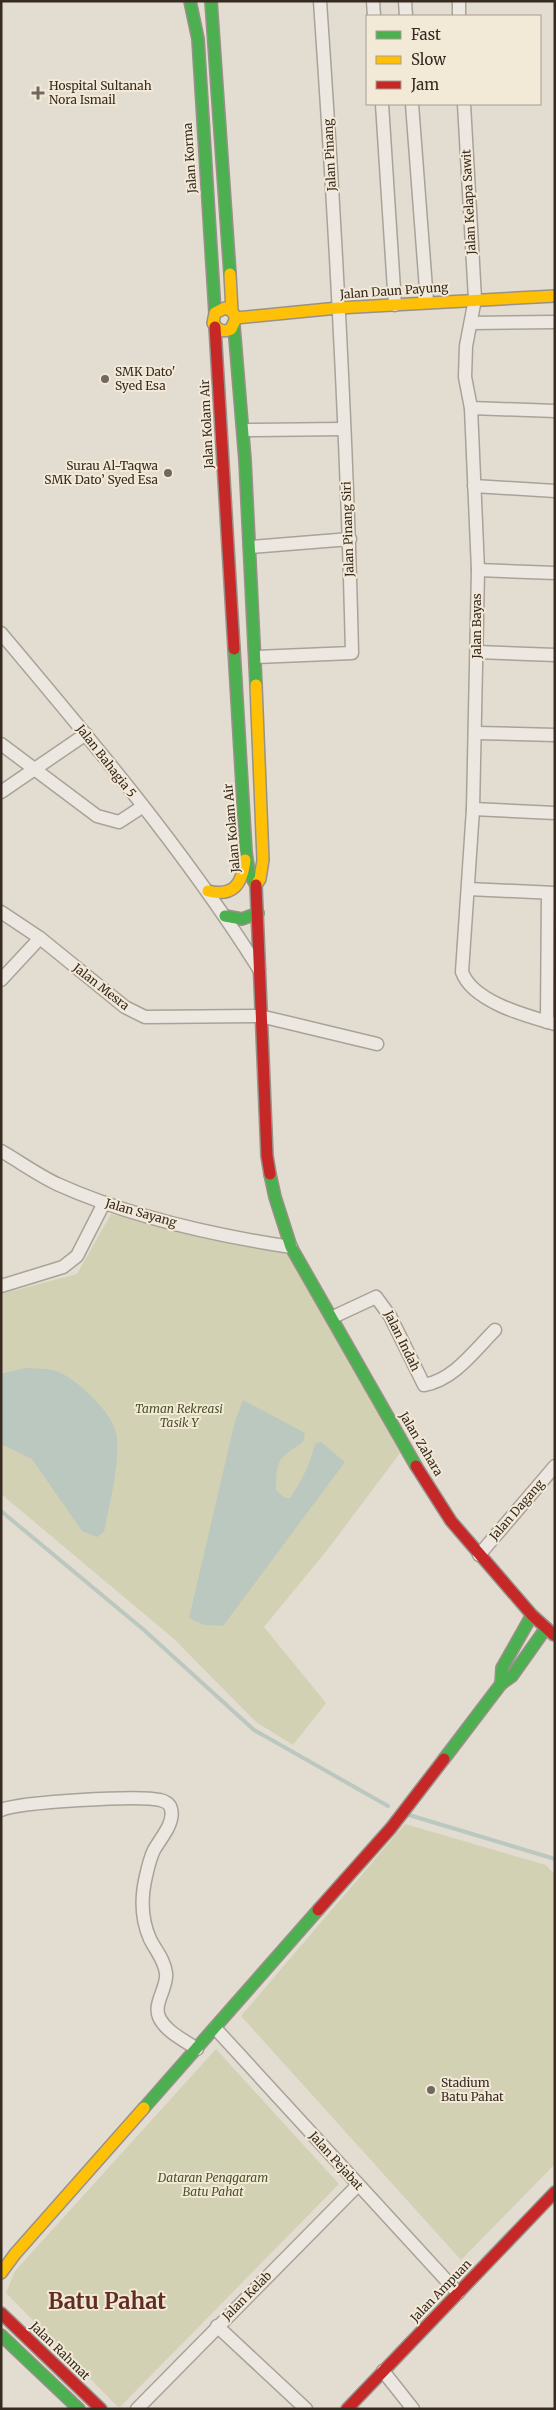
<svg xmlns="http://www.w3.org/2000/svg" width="556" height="2410" font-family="Merriweather,serif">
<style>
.green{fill:#d3d1b4}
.water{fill:#bac8bf}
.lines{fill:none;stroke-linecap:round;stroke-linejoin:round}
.stream{stroke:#bac8bf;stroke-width:4}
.street-casing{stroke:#a9a299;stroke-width:15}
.fast-casing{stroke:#989189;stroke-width:14}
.slow-casing{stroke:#989189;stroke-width:14}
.jam-casing{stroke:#989189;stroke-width:14}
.street{stroke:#ece8e1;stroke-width:12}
.fast{stroke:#4caf50;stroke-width:11}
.slow{stroke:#ffc107;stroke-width:11}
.jam{stroke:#c62828;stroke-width:11}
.poi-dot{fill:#73685f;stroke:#f3e9d7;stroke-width:2}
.labels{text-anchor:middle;stroke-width:4;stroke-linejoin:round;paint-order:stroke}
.poi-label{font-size:12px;fill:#372a21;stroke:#f3e9d7;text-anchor:start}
.street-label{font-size:12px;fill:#372a21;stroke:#f3e9d7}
.park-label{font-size:12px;font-style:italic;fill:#4a522a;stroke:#f3e9d7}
.town-label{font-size:22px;font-weight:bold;fill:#602d24;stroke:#f3e9d7}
</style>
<rect width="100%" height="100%" fill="#e3dcd1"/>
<!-- green -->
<g class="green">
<path d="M111 1214 290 1255 400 1453 328 1549 264 1627 326 1703 293 1745 256 1722 173 1638 1 1494V1294L77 1274Z"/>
<path d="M405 1824 546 1865 555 1875V2164L461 2260 241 2016Z"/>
<path d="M216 2049 339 2184 119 2408 6 2293 15 2271Z"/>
</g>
<!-- water -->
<g class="water">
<path d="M25 1368C35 1369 47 1368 56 1371 76 1378 108 1409 115 1429 123 1452 109 1507 104 1532L97 1537 82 1531 32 1459 1 1444V1374Z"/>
<path d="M243 1400 305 1433 303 1442C277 1460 277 1458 276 1490L285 1498H290C302 1481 310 1464 315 1444L321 1442 345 1462 223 1626 204 1625 189 1618 235 1421Z"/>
</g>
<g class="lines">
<!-- stream -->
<g class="stream">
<path d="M1 1511 144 1630 254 1730 388 1806"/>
<path d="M409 1815 555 1859"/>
</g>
<!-- street casing -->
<g class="street-casing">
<g id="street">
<path d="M373 1 374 16"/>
<path d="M405 1 406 16"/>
<path d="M459 1V16"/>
<path d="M382 104 395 305"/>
<path d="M412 104 427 302"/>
<path d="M464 104 475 299 466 346 465 377 471 408 478 570 473 809 462 972C473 1002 527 1016 555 1024"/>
<path d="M471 323 555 322"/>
<path d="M471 408 555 411"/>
<path d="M244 430 344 429"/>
<path d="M474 486 555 491"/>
<path d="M250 547 350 539"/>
<path d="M478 570 555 573"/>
<path d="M1 633C92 741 184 850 259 969"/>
<path d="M477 652 555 655"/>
<path d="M256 657 352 653C347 436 335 218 320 1"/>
<path d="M476 733 555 735"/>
<path d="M1 744 97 816 119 822 142 807"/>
<path d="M1 792 86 734"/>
<path d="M473 809 555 813"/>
<path d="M468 889 555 893"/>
<path d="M1 912 40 938 125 1007 145 1017 260 1016 377 1044"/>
<path d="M1 980 40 938"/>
<path d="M547 1022 548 893"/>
<path d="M1 1151C20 1162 38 1175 57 1184 130 1217 212 1235 291 1247"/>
<path d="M1 1286 63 1267 77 1256 104 1203"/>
<path d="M333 1317 376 1297 390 1316 424 1385C454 1380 475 1350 495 1330"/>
<path d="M479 1555 555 1466"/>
<path d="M1 1810C19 1802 139 1795 160 1800 165 1801 170 1804 171 1809 175 1823 160 1839 154 1850 150 1858 148 1867 146 1876 141 1897 141 1919 150 1939 156 1951 164 1959 166 1973 168 1987 153 2003 159 2017 166 2032 184 2040 197 2049"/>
<path d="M215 2028 458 2293"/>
<path d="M217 2326 306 2409"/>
<path d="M383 2371 413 2409"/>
<path d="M137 2409 358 2185"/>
</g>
</g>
<!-- fast casing -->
<g class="fast-casing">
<g id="fast">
<path d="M190 1 198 39 215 313"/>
<path d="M211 1 230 274"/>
<path d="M234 326 245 460 256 685"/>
<path d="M234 649 246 852 249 873 256 885"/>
<path d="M225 916 242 919 258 913"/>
<path d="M270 1174 275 1197 291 1247 416 1466"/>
<path d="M501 1684 502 1668 532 1615"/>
<path d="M444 1759 501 1684 512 1676 546 1628"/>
<path d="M144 2108 318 1910"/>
<path d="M1 2335 79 2409"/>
</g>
</g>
<!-- slow casing -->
<g class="slow-casing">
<g id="slow">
<path d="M230 274 232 311 236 318 231 329C223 333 217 330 213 323L215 313 225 308 232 311"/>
<path d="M236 318 338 308 555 296"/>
<path d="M256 885 260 879 263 860 256 685"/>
<path d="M208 891C234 897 242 884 245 860"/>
<path d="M1 2273 15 2254 144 2108"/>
</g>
</g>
<!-- jam casing -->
<g class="jam-casing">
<g id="jam">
<path d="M215 327 234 649"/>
<path d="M256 885 267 1156 270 1174"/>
<path d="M416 1466 451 1521 532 1615 554 1635"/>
<path d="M318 1910 391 1828 444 1759"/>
<path d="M1 2313 101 2409"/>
<path d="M347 2409 555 2192"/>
</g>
</g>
<!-- street -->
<use href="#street" class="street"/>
<!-- fast -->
<use href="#fast" class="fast"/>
<!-- slow -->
<use href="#slow" class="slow"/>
<!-- jam -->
<use href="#jam" class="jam"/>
</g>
<!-- markers -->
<g class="poi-dot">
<path d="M35.5 85.5h5v5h5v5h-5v5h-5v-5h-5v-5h5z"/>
<circle cx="105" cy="379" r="5"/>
<circle cx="168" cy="473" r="5"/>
<circle cx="431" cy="2090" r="5"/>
</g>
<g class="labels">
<!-- poi labels -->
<g class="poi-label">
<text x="49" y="90">Hospital Sultanah<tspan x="49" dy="14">Nora Ismail</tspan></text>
<text x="115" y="376">SMK Dato'<tspan x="115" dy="14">Syed Esa</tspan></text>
<text x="158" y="470" text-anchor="end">Surau Al-Taqwa<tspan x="158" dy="14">SMK Dato’ Syed Esa</tspan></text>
<text x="441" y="2087">Stadium<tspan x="441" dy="14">Batu Pahat</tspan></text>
</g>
<!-- street labels -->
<g class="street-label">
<text transform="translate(330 155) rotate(-93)" y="4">Jalan Pinang</text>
<text transform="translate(190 158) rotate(-94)" y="4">Jalan Korma</text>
<text transform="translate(469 202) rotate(-93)" y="4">Jalan Kelapa Sawit</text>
<text transform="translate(394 291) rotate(-4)" y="4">Jalan Daun Payung</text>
<text transform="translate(207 424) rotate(-93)" y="4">Jalan Kolam Air</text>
<text transform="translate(348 529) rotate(-92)" y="4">Jalan Pinang Siri</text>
<text transform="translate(477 626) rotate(-90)" y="4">Jalan Bayas</text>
<text transform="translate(106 761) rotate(52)" y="4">Jalan Bahagia 5</text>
<text transform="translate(232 828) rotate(-95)" y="4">Jalan Kolam Air</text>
<text transform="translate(101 987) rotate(38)" y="4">Jalan Mesra</text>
<text transform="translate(141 1213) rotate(16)" y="4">Jalan Sayang</text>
<text transform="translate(402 1341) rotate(64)" y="4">Jalan Indah</text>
<text transform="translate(421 1444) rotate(59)" y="4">Jalan Zahara</text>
<text transform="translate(517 1510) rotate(-49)" y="4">Jalan Dagang</text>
<text transform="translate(336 2161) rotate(48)" y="4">Jalan Pejabat</text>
<text transform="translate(441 2291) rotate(-46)" y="4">Jalan Ampuan</text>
<text transform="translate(247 2296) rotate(-45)" y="4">Jalan Kelab</text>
<text transform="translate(60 2351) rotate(44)" y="4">Jalan Rahmat</text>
</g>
<!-- park labels -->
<g class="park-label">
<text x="179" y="1413">Taman Rekreasi<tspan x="179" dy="14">Tasik Y</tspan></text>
<text x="213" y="2182">Dataran Penggaram<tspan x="213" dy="14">Batu Pahat</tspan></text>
</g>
<!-- town labels -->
<g class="town-label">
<text x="107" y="2309">Batu Pahat</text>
</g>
</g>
<!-- border -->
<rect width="556" height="2410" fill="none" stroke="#372a21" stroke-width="5"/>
<!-- legend -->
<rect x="366" y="15" width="175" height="90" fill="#f3e9d7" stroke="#a89d8e"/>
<rect x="376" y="31" width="25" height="8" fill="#4caf50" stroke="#a89d8e"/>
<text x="411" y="40" font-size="15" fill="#372a21">Fast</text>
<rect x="376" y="56" width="25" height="8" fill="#ffc107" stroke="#a89d8e"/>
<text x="411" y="65" font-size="15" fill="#372a21">Slow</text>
<rect x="376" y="81" width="25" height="8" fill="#c62828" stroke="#a89d8e"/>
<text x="411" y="90" font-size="15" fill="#372a21">Jam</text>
</svg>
